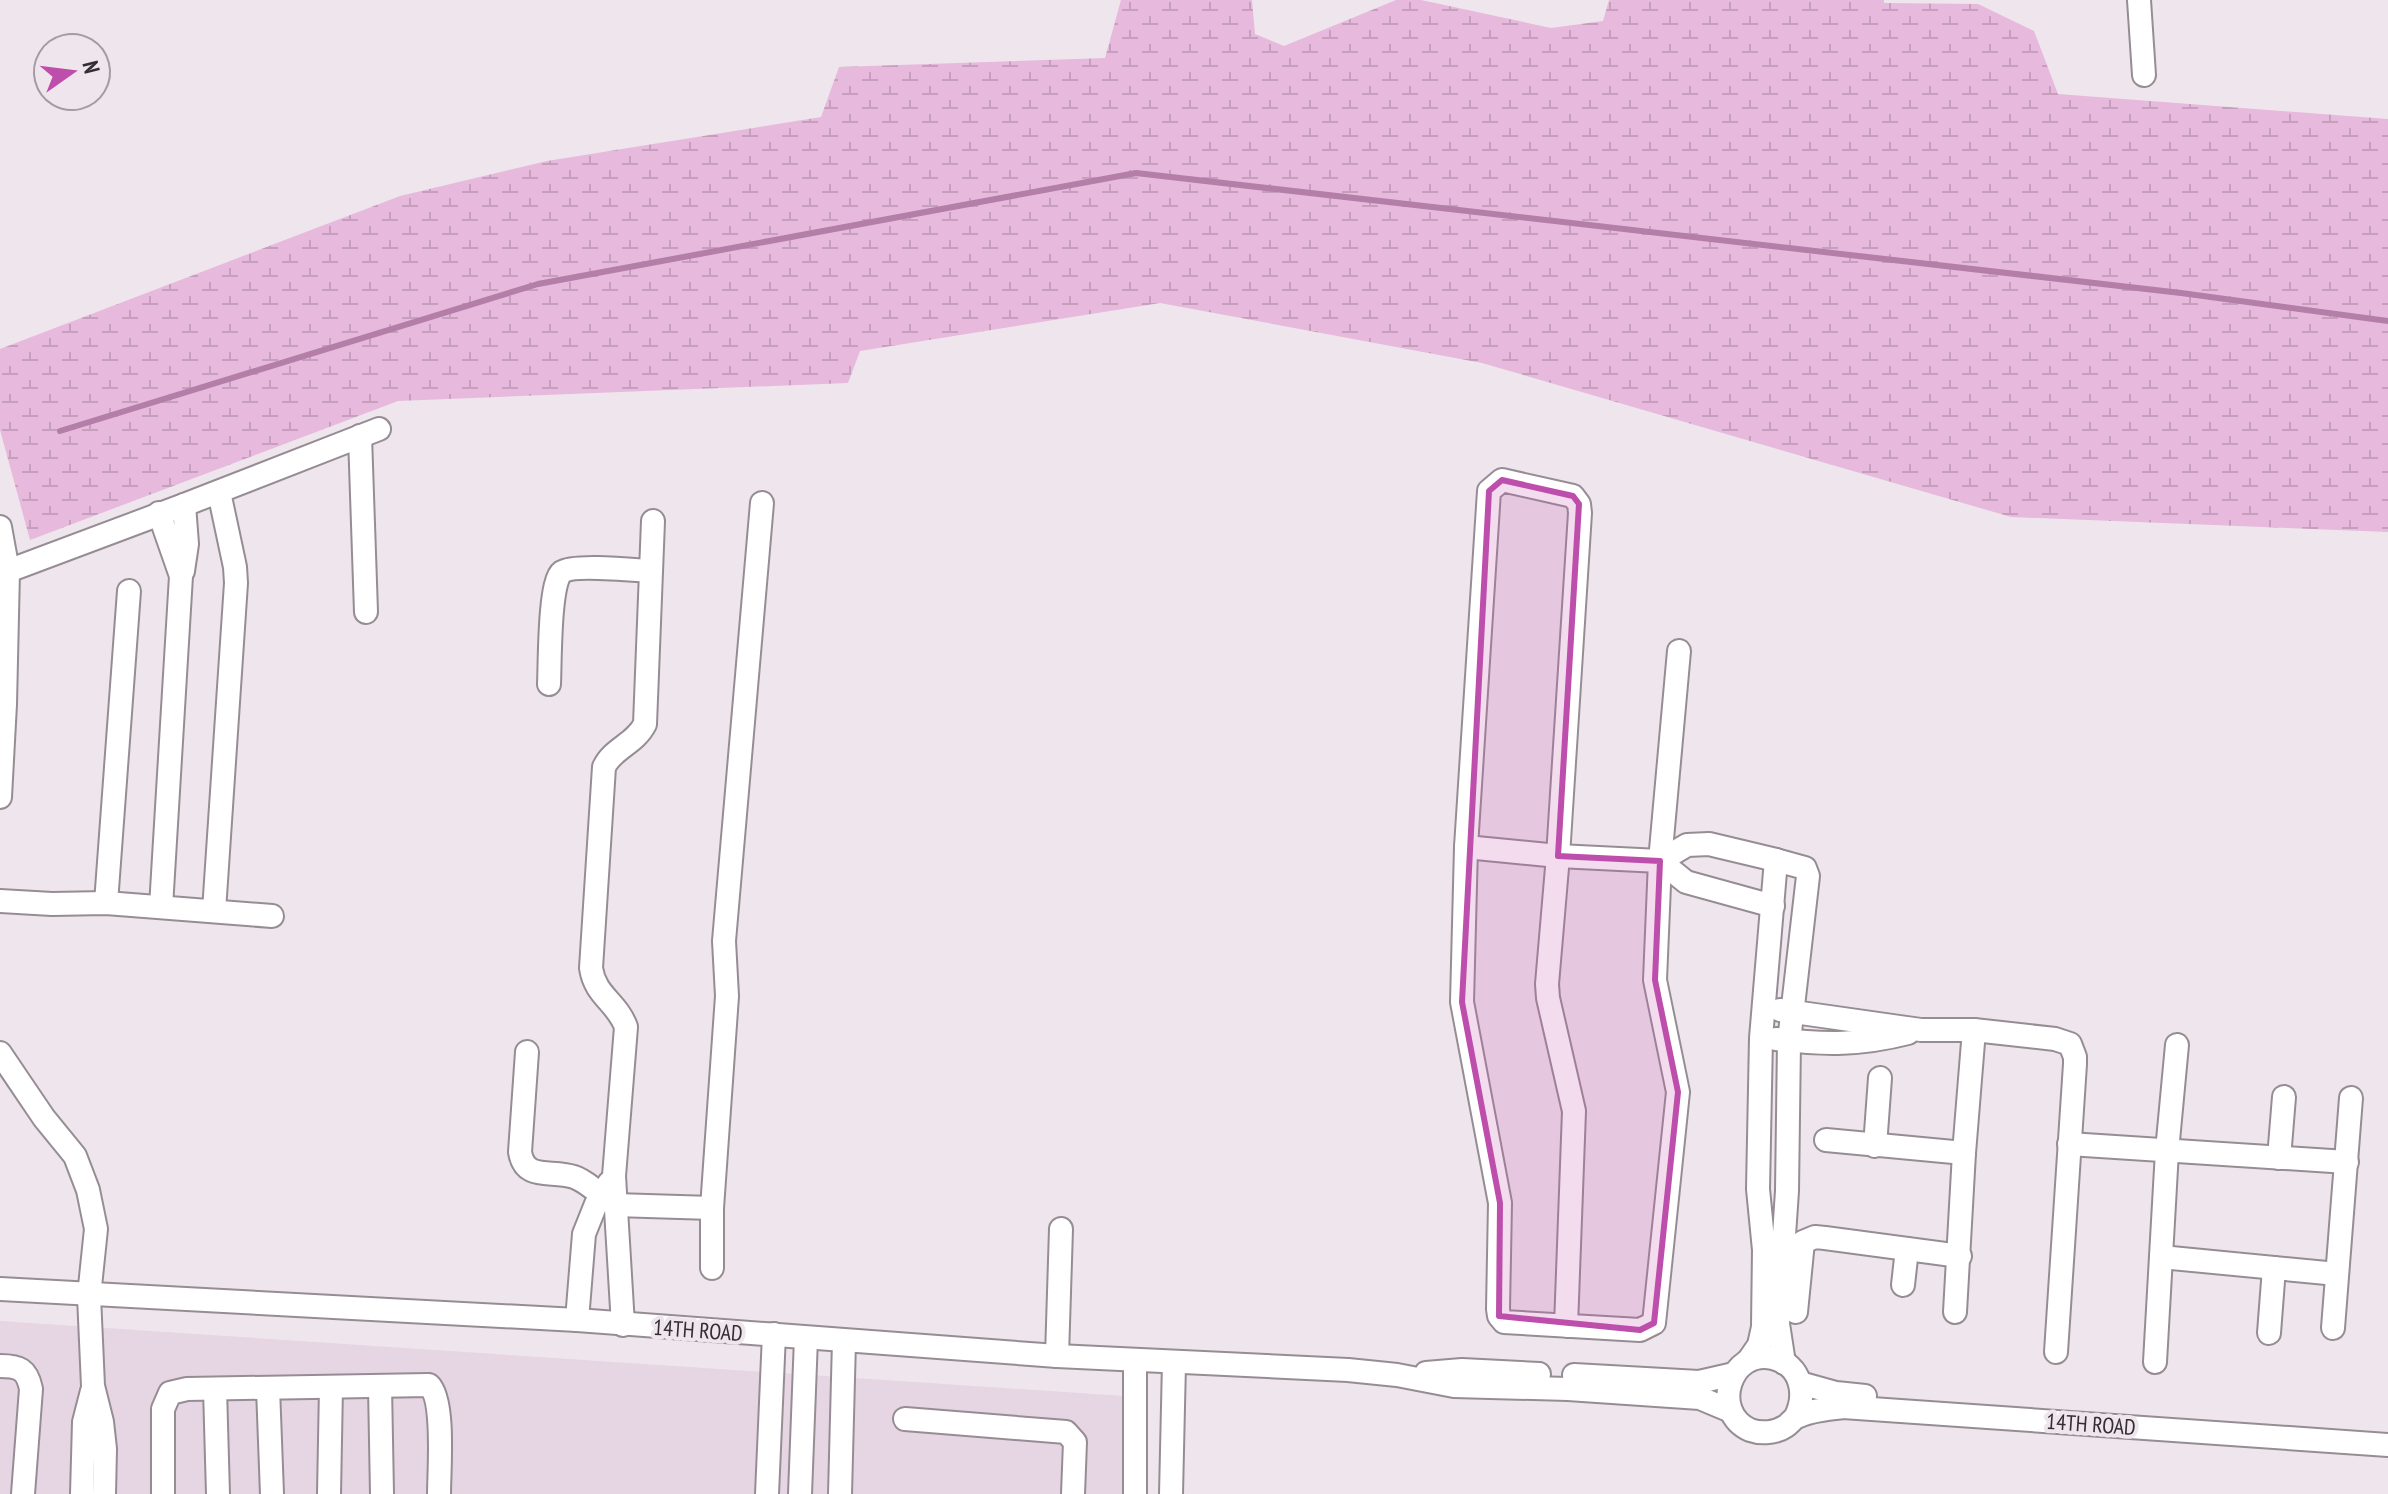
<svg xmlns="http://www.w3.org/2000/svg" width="2388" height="1494" font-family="'PT Sans Narrow',sans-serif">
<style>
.built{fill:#e6d5e2}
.wetland{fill:url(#wetland-marsh)}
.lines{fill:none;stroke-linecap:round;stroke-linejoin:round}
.stream{stroke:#b37ea8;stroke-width:6}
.minor-casing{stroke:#968d94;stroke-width:26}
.minor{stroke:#fff;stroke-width:22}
.marked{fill:#bd4eab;fill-opacity:0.2;stroke:#bd4eab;stroke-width:6;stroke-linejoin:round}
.labels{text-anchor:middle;stroke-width:8;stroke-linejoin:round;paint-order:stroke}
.street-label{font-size:22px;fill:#322e31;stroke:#efe5ed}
</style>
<defs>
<pattern id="wetland-marsh" width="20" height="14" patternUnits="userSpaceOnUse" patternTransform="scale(2)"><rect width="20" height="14" fill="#e7b9dd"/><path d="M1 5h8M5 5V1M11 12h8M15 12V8" fill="none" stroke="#c79fbe"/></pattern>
</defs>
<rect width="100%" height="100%" fill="#efe5ed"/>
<!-- built -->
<path class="built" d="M0 1321 1124 1396 1122 1494H0Z"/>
<!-- wetland -->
<path class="wetland" d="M1121 0H1252L1255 34 1284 46 1396 0H1421L1551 28 1603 21 1609 0H1884V3L1978 4 2034 31 2058 94 2388 119V532L2011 517 1482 363 1160 303 860 351 848 383 398 401 30 540 0 430V349L400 196 547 161 821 117 839 67 1105 58Z"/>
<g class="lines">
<!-- stream -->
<path class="stream" d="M60 431 538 284 1136 173 2181 293 2388 321"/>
<!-- minor casing -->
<g class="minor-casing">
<g id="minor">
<path d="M2139 0 2144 75"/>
<path d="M360 436 366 612"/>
<path d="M159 513 181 576 161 907"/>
<path d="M0 527 8 571 5 704 0 797"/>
<path d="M183 571 187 544 184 505"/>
<path d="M0 574 184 505 379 429"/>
<path d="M549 684C550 665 549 581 562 572 574 564 634 570 650 571"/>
<path d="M1466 847 1558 856 1660 861"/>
<path d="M0 901 52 904 106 903 272 916"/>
<path d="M106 903 129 591"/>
<path d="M1773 906 1686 882 1660 861 1687 845 1709 844 1776 860"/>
<path d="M214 911 236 583 235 567 219 492"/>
<path d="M1780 1010 1921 1030H1974L2055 1039 2070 1044 2075 1057V1064L2056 1352"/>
<path d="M1776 1039C1825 1045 1861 1045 1908 1033"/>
<path d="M527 1052 520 1152C525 1182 552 1169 574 1177 584 1180 593 1189 602 1195"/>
<path d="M0 1053 44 1118 75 1156 88 1190 96 1229 89 1296 93 1386 102 1422 105 1449 104 1494"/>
<path d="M1826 1140 1964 1153"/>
<path d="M2069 1144 2347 1162"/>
<path d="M1875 1146 1880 1078"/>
<path d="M2279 1158 2284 1097"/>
<path d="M615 1205 712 1208"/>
<path d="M2161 1257 2337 1274"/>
<path d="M712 1268V1208L727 996 724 941 762 503"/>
<path d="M1903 1285 1907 1249"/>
<path d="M0 1289 577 1320 1057 1356 1348 1370 1397 1375 1454 1386 1568 1389 1700 1398 1731 1411"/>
<path d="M1796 1312 1803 1242 1815 1237 1825 1238 1960 1256"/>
<path d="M1955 1312 1964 1153 1974 1030"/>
<path d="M577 1320 584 1234 596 1204 609 1183"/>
<path d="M623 1325 614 1176 626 1027C617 1002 595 996 591 968L604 767C613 748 635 744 645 724L653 521"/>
<path d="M1566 1326 1574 1111 1548 998 1547 984 1558 856 1580 513 1579 504 1573 496 1502 480 1489 491 1466 847 1462 1002 1500 1203 1498 1309 1499 1316 1504 1322 1640 1330 1654 1323 1678 1092 1655 980 1660 861 1679 651"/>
<path d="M2333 1328 2351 1098"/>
<path d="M2269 1333 2274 1268"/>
<path d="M1057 1356 1061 1229"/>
<path d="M1748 1361 1759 1345 1763 1327 1764 1250 1758 1189 1761 1038 1776 860 1805 868 1808 876 1789 1041 1787 1191 1778 1324 1784 1363"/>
<path d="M2155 1362 2167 1151 2177 1045"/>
<path d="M0 1366C19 1366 27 1369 31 1389L23 1494"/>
<path d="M1426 1373 1462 1370 1539 1374"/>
<path d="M1574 1375 1699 1382 1734 1374"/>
<path d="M1800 1383 1836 1393 1865 1396"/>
<path d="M380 1386 382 1494"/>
<path d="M268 1388 272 1494"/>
<path d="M215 1389 218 1494"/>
<path d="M1795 1418C1807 1395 1802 1365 1773 1358 1730 1348 1710 1412 1750 1430 1761 1434 1776 1433 1786 1426 1787 1426 1794 1418 1795 1418 1808 1410 1828 1409 1843 1407L2388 1445"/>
<path d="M905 1419 1066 1432 1075 1442 1073 1494"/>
<path d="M82 1494 84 1422 92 1391"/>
<path d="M163 1494V1409L170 1393 187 1389 429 1385C445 1400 439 1471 439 1494"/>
<path d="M329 1494 331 1387"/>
<path d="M767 1494 774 1334"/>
<path d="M800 1494 806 1338"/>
<path d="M840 1494 844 1341"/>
<path d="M1135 1494V1360"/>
<path d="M1171 1494 1174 1363"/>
</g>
</g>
<!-- minor -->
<use href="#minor" class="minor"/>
</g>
<!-- marked area -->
<path class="marked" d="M1502 480 1573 496 1579 504 1558 856 1660 861 1655 980 1678 1092 1654 1323 1640 1330 1499 1316 1500 1203 1462 1002 1489 491Z"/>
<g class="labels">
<!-- street labels -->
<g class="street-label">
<text transform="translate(698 1330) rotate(4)" y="8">14TH ROAD</text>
<text transform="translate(2091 1424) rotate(4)" y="8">14TH ROAD</text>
</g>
</g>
<!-- north arrow -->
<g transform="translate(72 72) rotate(76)"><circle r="38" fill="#efe5ed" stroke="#a39ca2" stroke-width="2"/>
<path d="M0-6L14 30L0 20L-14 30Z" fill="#bd4eab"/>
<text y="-12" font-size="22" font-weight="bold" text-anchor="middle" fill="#322e31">N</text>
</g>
</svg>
